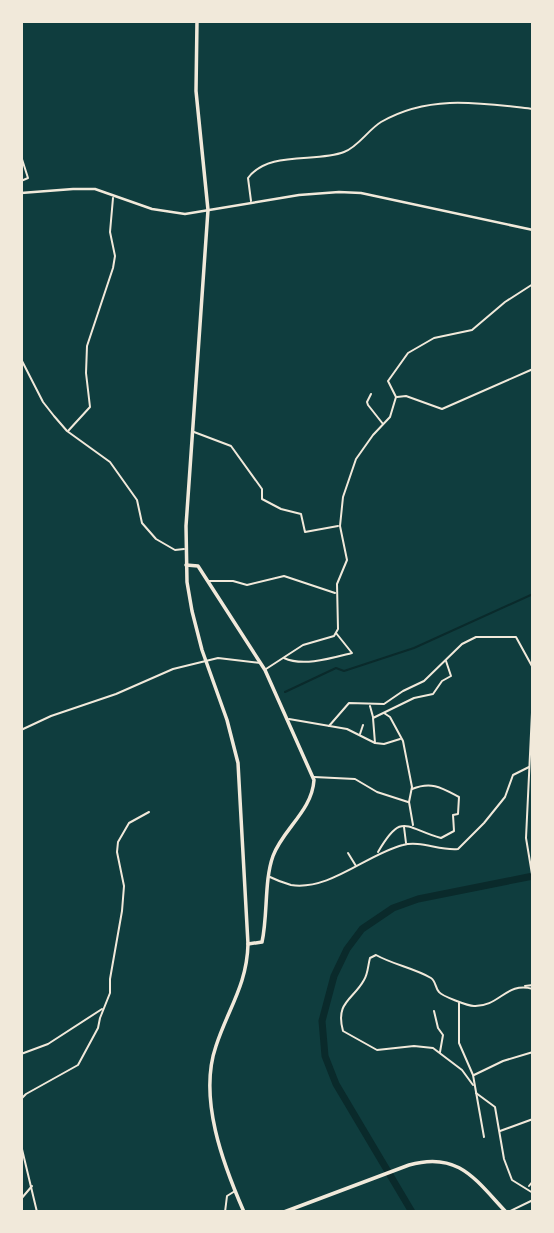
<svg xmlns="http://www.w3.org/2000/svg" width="554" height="1233" font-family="'Crimson Pro',serif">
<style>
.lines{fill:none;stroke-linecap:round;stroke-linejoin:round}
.stream{stroke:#0a2a2b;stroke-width:2}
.river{stroke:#0a2a2b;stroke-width:7}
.minor{stroke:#f1e9da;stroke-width:2}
.tertiary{stroke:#f1e9da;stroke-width:2.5}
.primary{stroke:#f1e9da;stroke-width:3.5}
</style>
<rect width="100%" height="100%" fill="#0f3d3e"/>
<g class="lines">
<!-- stream -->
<path class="stream" d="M285 692 336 668 344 671 414 648 533 594"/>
<!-- river -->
<path class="river" d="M412 1212 336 1084 325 1056 322 1021 334 976 347 949 362 929 393 908 418 899 533 876"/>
<!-- minor -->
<g class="minor">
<path d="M21 156 28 178 21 181"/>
<path d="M251 201 248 178C269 150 316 163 344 152 358 147 368 130 381 122 429 94 481 103 533 109"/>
<path d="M21 359 43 402 54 416 67 431 110 462 137 500 142 523 156 539 175 550 184 549"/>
<path d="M371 394 367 402 368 405 383 424"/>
<path d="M397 397 406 396 442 409 533 369"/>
<path d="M68 431 90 407 86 373 87 346 113 268 115 256 110 232 113 198"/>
<path d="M194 432 231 446 262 489V499L281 509 301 514 305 532 338 526"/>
<path d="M209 581H233L247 585 284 576 335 593"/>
<path d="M284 658C303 667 332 658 352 653L336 633"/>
<path d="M266 669 303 645 334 636 338 629 337 584 347 560 340 526 343 497 356 459 373 435 390 417 396 397 388 381 408 353 434 338 472 330 505 302 533 284"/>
<path d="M533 692 526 838 533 880"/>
<path d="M370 706 373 717"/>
<path d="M384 713 390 717 403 741 412 787 409 802 413 825"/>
<path d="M289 719 347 729 375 743 384 744 400 739"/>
<path d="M329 726 349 703 384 704 403 691 424 681 462 644 476 637H516L533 668"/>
<path d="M21 730 51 716 116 694 173 669 218 658 261 663"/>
<path d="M360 734 363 725"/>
<path d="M375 743 373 718 414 698 433 694 442 681 451 676 446 661"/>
<path d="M314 777 355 779 377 792 408 802"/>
<path d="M404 827 406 843"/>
<path d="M378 852C402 811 405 828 441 838L454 831 453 815 458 814 459 797C442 788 432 781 412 789"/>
<path d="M348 853 356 866"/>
<path d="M270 877C276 880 284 883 291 885 330 891 367 854 403 845 420 840 440 851 458 849L484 823 505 797 513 775 529 767"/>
<path d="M525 986 533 985"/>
<path d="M459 1003V1043L473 1075 484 1137"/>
<path d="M434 1011 438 1028 443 1035 440 1052"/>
<path d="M21 1054 48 1044 102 1009"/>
<path d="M474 1075 503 1061 533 1052"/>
<path d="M473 1085 462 1070 433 1048 414 1046 377 1050 343 1031C335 1002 353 1000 364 980 368 974 368 965 370 958L376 955C394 965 414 968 431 978 436 981 435 988 439 992 442 996 468 1006 474 1006 500 1007 506 981 533 989"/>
<path d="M476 1093 495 1107 504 1159 512 1180 533 1193"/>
<path d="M21 1099 26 1094 78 1065 98 1028 100 1018 110 993V979L122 911 124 886 117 852 118 842 129 823 149 812"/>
<path d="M500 1131 533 1119"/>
<path d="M21 1145 37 1212"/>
<path d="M529 1186 533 1181"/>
<path d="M21 1199 32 1186"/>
<path d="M225 1212 227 1196 235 1191"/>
<path d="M508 1212 533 1200"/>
</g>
<!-- tertiary -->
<path class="tertiary" d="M21 193 73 189H95L152 209 185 214 299 195 339 192 361 193 533 230"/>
<!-- primary -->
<g class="primary">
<path d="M197 21 196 91 208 210 186 526 187 582 192 611 202 650 227 720 238 763 248 944C247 985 228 1009 216 1046 198 1098 223 1164 244 1212"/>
<path d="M186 565 198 566 265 670 314 780C312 811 283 829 273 856 264 881 268 915 262 942L248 944"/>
<path d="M284 1212 409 1165C458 1151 475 1179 506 1212"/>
</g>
</g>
<!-- border -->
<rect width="554" height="1233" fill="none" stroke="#f1e9da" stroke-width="46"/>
</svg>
